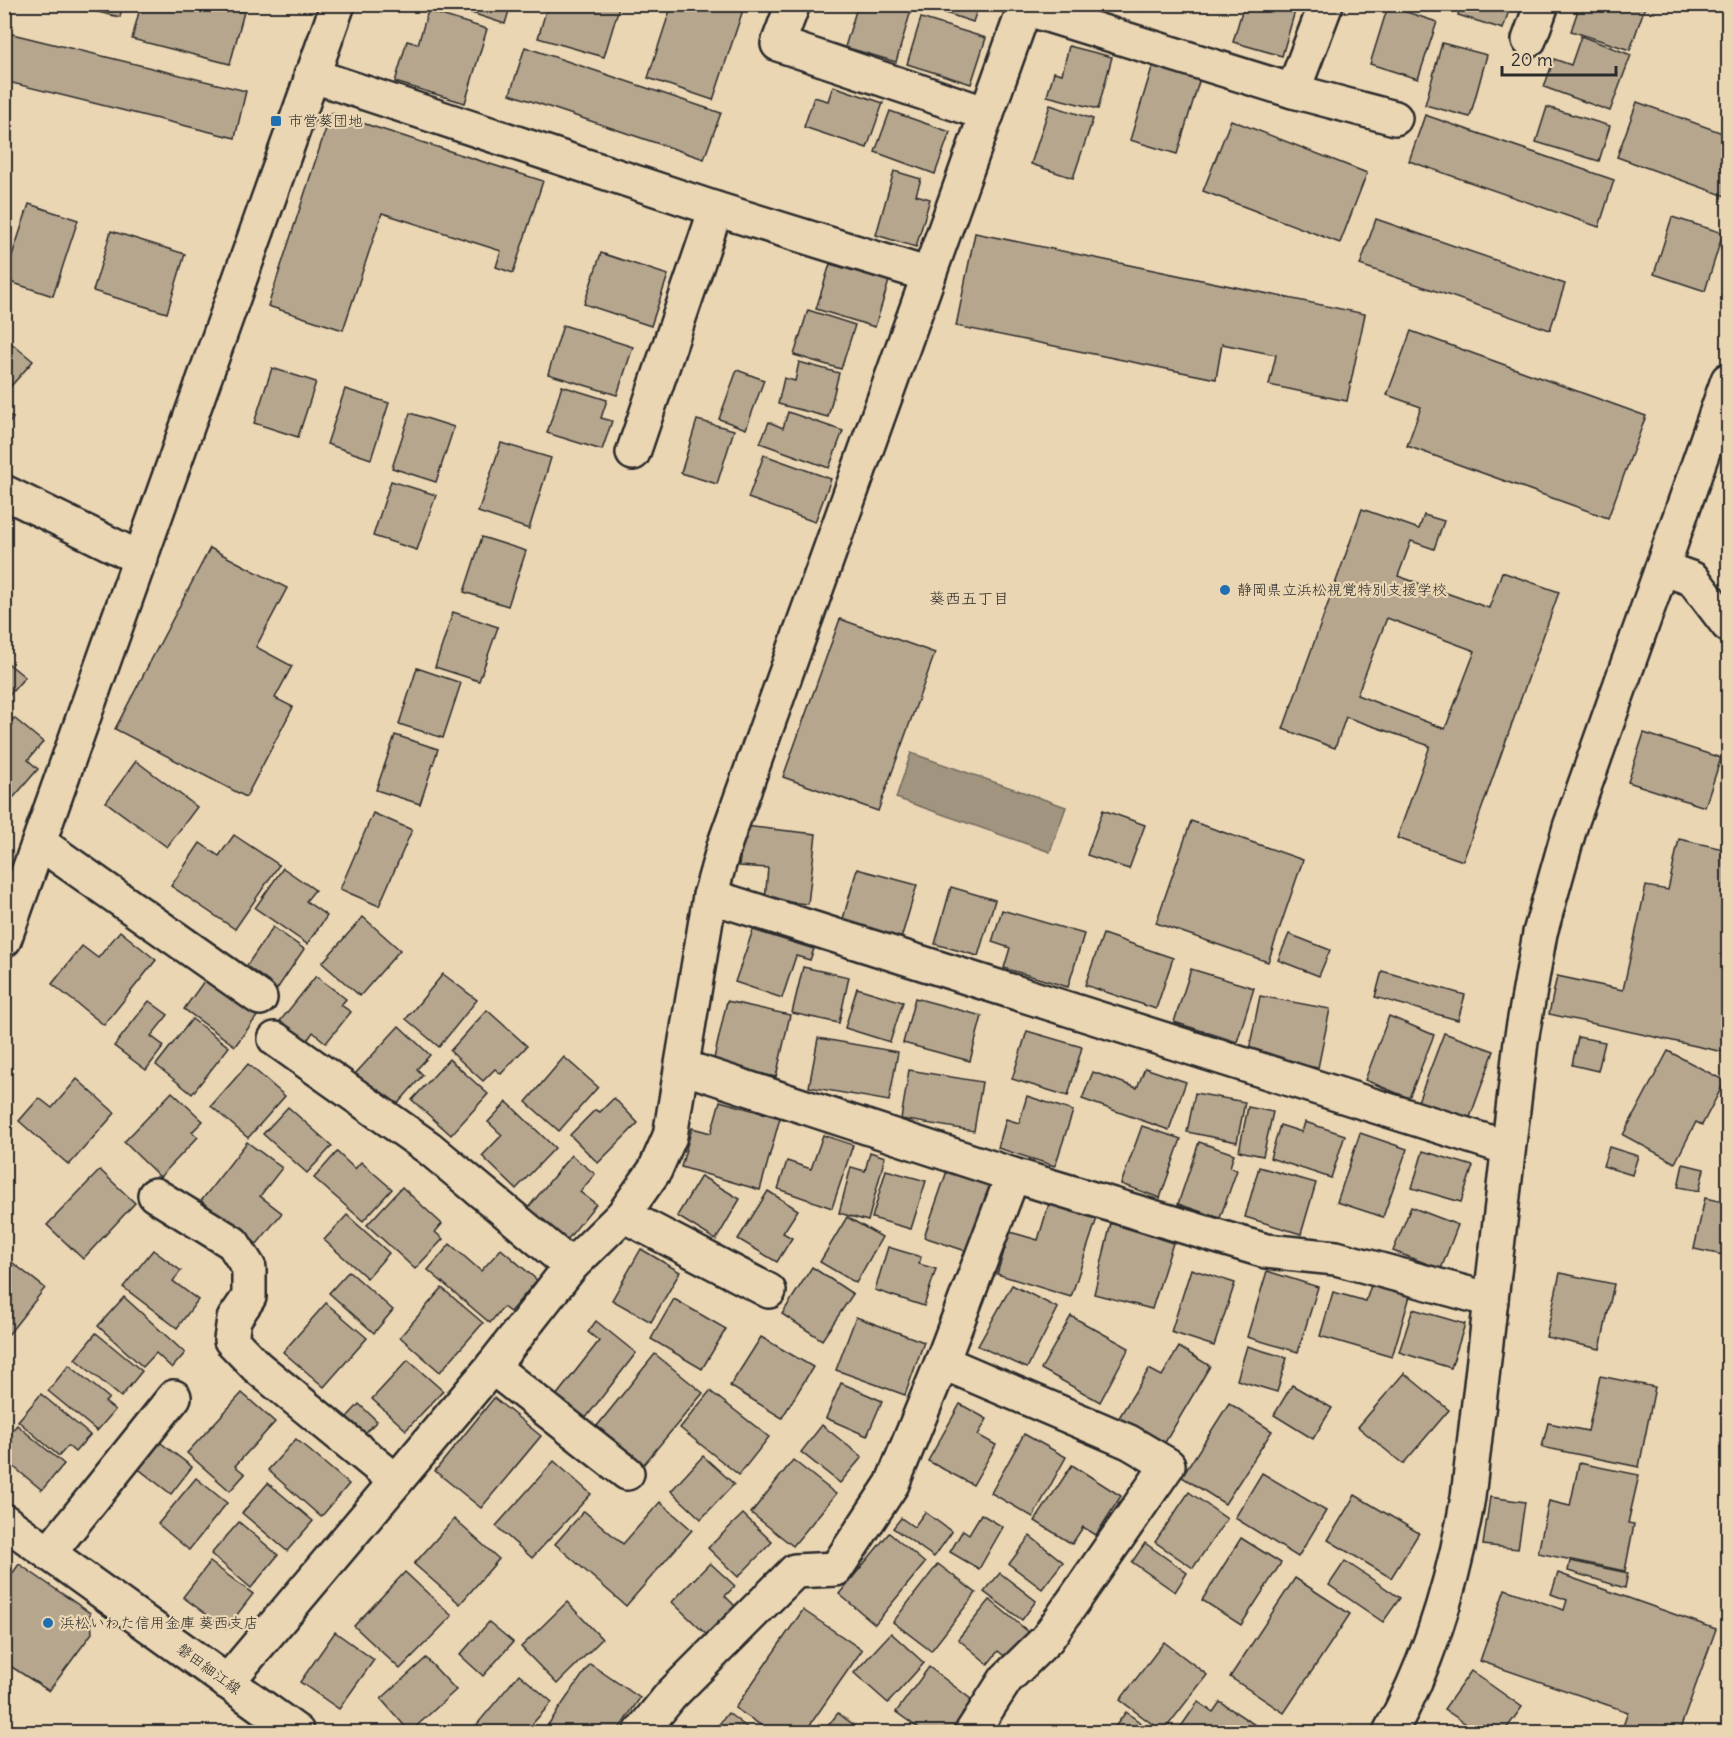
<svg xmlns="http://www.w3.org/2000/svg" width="1733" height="1737" font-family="Delius,'Klee One',sans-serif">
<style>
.water{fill:#a19580;stroke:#726b5e;stroke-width:1.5}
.building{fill:#b6a68e;stroke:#2b2b2b;stroke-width:1.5;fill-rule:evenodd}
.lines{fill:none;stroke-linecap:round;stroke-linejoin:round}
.street-casing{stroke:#2b2b2b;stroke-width:38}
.secondary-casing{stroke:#2b2b2b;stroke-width:38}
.street{stroke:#ebd6b4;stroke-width:33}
.secondary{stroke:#ebd6b4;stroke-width:33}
.poi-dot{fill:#1f6fb2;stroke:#ebd6b4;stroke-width:2}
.labels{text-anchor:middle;stroke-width:4.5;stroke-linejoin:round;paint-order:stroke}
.poi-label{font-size:15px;fill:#2b2b2b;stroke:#ebd6b4;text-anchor:start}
.street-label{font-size:15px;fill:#2b2b2b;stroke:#ebd6b4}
.neighbourhood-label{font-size:16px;fill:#2b2b2b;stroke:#ebd6b4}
</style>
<rect width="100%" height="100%" fill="#ebd6b4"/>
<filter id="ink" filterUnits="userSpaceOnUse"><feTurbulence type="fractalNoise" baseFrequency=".0167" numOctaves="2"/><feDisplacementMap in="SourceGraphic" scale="12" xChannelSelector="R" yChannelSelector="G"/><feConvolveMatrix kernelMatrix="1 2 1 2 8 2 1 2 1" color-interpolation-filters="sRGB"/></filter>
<g filter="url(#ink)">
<!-- water -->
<path class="water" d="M911 753 1066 807 1050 852 896 798Z"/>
<!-- building -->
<g class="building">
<path d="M63 4H123L120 17Z"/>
<path d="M141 4H217L244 12 230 64 132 39Z"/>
<path d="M444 4H511L505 24Z"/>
<path d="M548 4H620L604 57 538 38Z"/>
<path d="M672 4H745L713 100 648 78Z"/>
<path d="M858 4H903L912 7 896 62 845 47Z"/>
<path d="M928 4H979L973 22 927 7Z"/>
<path d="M1118 4H1143L1141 11Z"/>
<path d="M1244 4H1297L1282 56 1233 42Z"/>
<path d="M1461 4H1511L1503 29 1458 15Z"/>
<path d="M1580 4H1646L1630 50 1571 31Z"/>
<path d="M1703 4H1728V13Z"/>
<path d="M1388 6 1437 22 1418 79 1370 64Z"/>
<path d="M428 11 487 29 465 103 395 82 407 41 418 44Z"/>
<path d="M921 18 986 38 971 84 907 64Z"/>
<path d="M4 32 246 91 235 138 4 81Z"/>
<path d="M1581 36 1631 55 1610 111 1544 87 1554 59 1571 65Z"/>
<path d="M1442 43 1487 55 1470 117 1425 105Z"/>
<path d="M1069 46 1112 57 1098 109 1047 96 1054 72 1062 74Z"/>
<path d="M525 47 721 113 704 159 510 94Z"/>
<path d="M1154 61 1201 75 1177 154 1130 140Z"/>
<path d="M833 86 883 103 867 148 804 127 814 97 828 101Z"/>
<path d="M1637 102 1728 135V197L1617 157Z"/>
<path d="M1050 105 1093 119 1073 178 1031 164Z"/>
<path d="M1547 107 1610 126 1599 161 1536 142Z"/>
<path d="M890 111 950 132 935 174 875 152Z"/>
<path d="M331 113 543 181 513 273 496 267 501 251 382 213 343 330 268 306Z"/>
<path d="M1425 115 1614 180 1599 227 1409 161Z"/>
<path d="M1231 120 1367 173 1340 243 1203 191Z"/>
<path d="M894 171 921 179 916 195 930 199 916 247 876 235Z"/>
<path d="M29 204 78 220 53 296 4 280Z"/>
<path d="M1672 217 1723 233 1705 291 1654 274Z"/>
<path d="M1376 219 1565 284 1550 330 1360 265Z"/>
<path d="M111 231 185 254 167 313 93 291Z"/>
<path d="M975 233 1365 314 1347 401 1269 385 1276 355 1222 344 1216 379 956 326Z"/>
<path d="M601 253 668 275 651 326 584 304Z"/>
<path d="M830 264 889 281 875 327 816 309Z"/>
<path d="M808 310 855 325 841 369 794 355Z"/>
<path d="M563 325 633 347 617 395 548 374Z"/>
<path d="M1411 331 1646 416 1608 518 1407 446 1421 407 1387 395Z"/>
<path d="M4 337 33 361 4 394Z"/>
<path d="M799 362 839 373 828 417 778 404 784 378 795 381Z"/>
<path d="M272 368 316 382 298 437 254 423Z"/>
<path d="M737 370 764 380 746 429 719 419Z"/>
<path d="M562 386 607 400 601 418 612 421 602 450 547 433Z"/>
<path d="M345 389 389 403 371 459 327 444Z"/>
<path d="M788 412 843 431 829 468 760 443 769 422 783 428Z"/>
<path d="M4 413 13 418 4 430Z"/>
<path d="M410 413 454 427 436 482 392 468Z"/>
<path d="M697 420 734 430 717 484 681 473Z"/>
<path d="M501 443 551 458 529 529 478 512Z"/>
<path d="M764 455 831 479 815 522 748 498Z"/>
<path d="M391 481 436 495 417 550 373 536Z"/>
<path d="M1362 509 1419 529 1424 515 1444 521 1434 549 1411 541 1398 576 1489 608 1502 572 1559 592 1463 861 1397 838 1430 746 1346 717 1335 748 1283 729ZM1387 618 1475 651 1445 729 1357 695Z"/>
<path d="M482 537 526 551 508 606 464 592Z"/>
<path d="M210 548 287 588 256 647 292 666 275 698 293 707 246 797 115 729Z"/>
<path d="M453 612 498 627 479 681 435 667Z"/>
<path d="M840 619 935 653 878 811 783 777Z"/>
<path d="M4 660 25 677 4 701Z"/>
<path d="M417 668 461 683 443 738 399 724Z"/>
<path d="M14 718 43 742 28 760 38 769 14 797 4 789V729Z"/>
<path d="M1644 733 1721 758 1705 807 1628 782Z"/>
<path d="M395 735 438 749 420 804 376 790Z"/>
<path d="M136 761 197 807 167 847 106 802Z"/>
<path d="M1103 810 1145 825 1129 869 1087 855Z"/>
<path d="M373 813 412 830 379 906 340 889Z"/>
<path d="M1191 821 1303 860 1268 962 1156 923Z"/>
<path d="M744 826 816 834 808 904 765 900 768 868 739 866Z"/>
<path d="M234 835 279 865 235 929 171 886 200 843 219 856Z"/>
<path d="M1679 839 1728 850V1053L1549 1014 1557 976 1623 990 1646 886 1668 890Z"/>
<path d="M283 868 315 890 306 901 327 916 307 944 255 908Z"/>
<path d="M857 869 917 885 900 942 841 926Z"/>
<path d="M951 887 995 900 978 956 935 944Z"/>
<path d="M1002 910 1084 934 1068 987 1004 968 1010 948 992 942Z"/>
<path d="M363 917 400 950 360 996 322 963Z"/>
<path d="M273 927 304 949 275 992 243 971Z"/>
<path d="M753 930 814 949 810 960 796 956 782 998 735 982Z"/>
<path d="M120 931 156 960 104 1025 52 984 82 946 98 958Z"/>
<path d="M1103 934 1173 958 1156 1009 1085 985Z"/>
<path d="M1289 934 1330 950 1319 976 1278 960Z"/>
<path d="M803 967 849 977 839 1023 792 1013Z"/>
<path d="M1191 969 1254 988 1237 1042 1174 1022Z"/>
<path d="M1382 971 1465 995 1458 1020 1375 997Z"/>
<path d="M209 974 261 1011 235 1046 184 1009Z"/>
<path d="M443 974 477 1000 439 1047 406 1019Z"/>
<path d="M316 976 346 999 341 1005 351 1012 326 1043 313 1032 307 1041 280 1021Z"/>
<path d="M857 988 903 1002 890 1042 845 1028Z"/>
<path d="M1260 996 1330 1009 1318 1068 1248 1055Z"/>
<path d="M915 998 982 1016 970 1061 903 1043Z"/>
<path d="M149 1001 168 1015 151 1036 164 1046 146 1070 114 1046Z"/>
<path d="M727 1001 790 1015 776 1077 713 1063Z"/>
<path d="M487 1010 527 1046 501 1074 495 1069 483 1081 450 1051Z"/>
<path d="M1389 1016 1434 1035 1409 1098 1365 1080Z"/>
<path d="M192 1019 229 1047 192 1094 156 1065Z"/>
<path d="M399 1026 430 1055 417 1069 423 1075 393 1109 355 1074Z"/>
<path d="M1027 1031 1082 1047 1068 1096 1012 1079Z"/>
<path d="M1444 1033 1494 1051 1468 1123 1417 1104Z"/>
<path d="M1578 1037 1605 1042 1598 1071 1572 1065Z"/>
<path d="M818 1038 898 1052 889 1101 809 1087Z"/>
<path d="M1668 1051 1725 1081 1702 1125 1696 1122 1675 1163 1623 1135Z"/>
<path d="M564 1057 598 1087 559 1131 526 1102Z"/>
<path d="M449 1059 488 1094 451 1135 412 1100Z"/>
<path d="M248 1064 285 1096 248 1138 211 1106Z"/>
<path d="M1145 1068 1186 1082 1169 1130 1082 1099 1093 1072 1137 1088Z"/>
<path d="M909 1070 982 1082 974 1131 901 1119Z"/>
<path d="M77 1079 115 1113 69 1165 19 1121 39 1098 52 1108Z"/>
<path d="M172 1092 203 1121 192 1132 198 1137 160 1177 124 1142Z"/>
<path d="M1195 1093 1245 1102 1237 1142 1187 1132Z"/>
<path d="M1027 1096 1073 1111 1055 1166 998 1148 1006 1119 1019 1123Z"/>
<path d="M614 1098 638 1123 598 1163 570 1135 595 1110 600 1112Z"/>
<path d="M720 1101 780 1118 760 1190 681 1167 692 1128 711 1133Z"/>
<path d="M507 1102 555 1148 516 1189 482 1156 502 1135 488 1122Z"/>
<path d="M288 1107 332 1146 307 1173 263 1134Z"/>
<path d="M1248 1107 1273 1112 1263 1156 1239 1151Z"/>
<path d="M1305 1122 1345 1135 1331 1178 1270 1158 1280 1125 1302 1132Z"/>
<path d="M1142 1126 1181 1139 1160 1198 1121 1184Z"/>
<path d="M1360 1133 1407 1149 1383 1217 1337 1202Z"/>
<path d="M823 1135 853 1145 832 1208 778 1189 787 1161 811 1169Z"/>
<path d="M247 1142 282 1168 260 1196 282 1213 257 1244 201 1201Z"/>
<path d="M1199 1142 1234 1154 1230 1167 1237 1170 1220 1218 1178 1204Z"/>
<path d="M1609 1147 1638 1156 1632 1175 1603 1166Z"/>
<path d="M1423 1151 1473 1166 1461 1202 1412 1188Z"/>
<path d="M337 1152 355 1169 361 1162 392 1189 363 1221 314 1178Z"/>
<path d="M870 1152 885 1157 868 1221 839 1213 851 1167 865 1171Z"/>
<path d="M571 1155 595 1174 580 1192 596 1204 567 1240 528 1208Z"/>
<path d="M1683 1164 1704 1169 1699 1191 1678 1187Z"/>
<path d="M1259 1167 1316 1183 1301 1234 1245 1217Z"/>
<path d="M100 1170 135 1203 83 1259 47 1225Z"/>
<path d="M886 1170 926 1181 911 1229 872 1218Z"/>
<path d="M947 1171 994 1187 972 1253 924 1237Z"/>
<path d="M701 1176 740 1199 716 1240 677 1216Z"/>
<path d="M402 1187 442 1224 435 1232 443 1239 415 1269 367 1225Z"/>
<path d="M768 1191 798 1210 783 1233 792 1238 777 1262 738 1239Z"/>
<path d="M1705 1198 1728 1203V1232L1723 1255 1694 1249Z"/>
<path d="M1050 1200 1098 1215 1071 1297 997 1274 1010 1232 1038 1240Z"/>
<path d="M1411 1207 1458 1225 1441 1269 1393 1251Z"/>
<path d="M347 1215 389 1253 367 1278 324 1240Z"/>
<path d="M847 1217 882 1237 856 1283 820 1262Z"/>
<path d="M1111 1223 1173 1243 1152 1309 1094 1294Z"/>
<path d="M450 1244 481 1271 501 1249 537 1280 510 1312 503 1307 490 1323 428 1270Z"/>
<path d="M888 1247 921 1257 919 1264 936 1269 924 1306 875 1290Z"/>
<path d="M641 1249 680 1272 651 1322 612 1300Z"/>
<path d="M153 1250 181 1271 173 1281 198 1300 177 1328 123 1287Z"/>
<path d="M4 1256 45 1288 4 1340Z"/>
<path d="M812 1267 853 1294 822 1340 782 1314Z"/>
<path d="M1191 1269 1235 1283 1214 1346 1171 1332Z"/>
<path d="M349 1271 393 1310 374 1333 329 1293Z"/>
<path d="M1267 1271 1318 1287 1298 1352 1247 1337Z"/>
<path d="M1560 1273 1614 1284 1600 1349 1546 1337Z"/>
<path d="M1012 1285 1058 1308 1027 1368 978 1346Z"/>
<path d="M1371 1285 1410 1296 1392 1357 1320 1336 1333 1292 1366 1301Z"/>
<path d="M442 1288 483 1323 440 1372 400 1337Z"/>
<path d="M124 1297 185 1353 172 1368 156 1353 143 1367 98 1326Z"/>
<path d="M674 1299 726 1329 702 1369 651 1339Z"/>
<path d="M326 1303 367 1338 324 1387 283 1352Z"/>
<path d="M1413 1309 1465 1324 1451 1368 1399 1352Z"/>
<path d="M1071 1316 1129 1348 1100 1402 1041 1369Z"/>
<path d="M856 1317 924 1342 905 1395 836 1370Z"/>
<path d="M596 1321 636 1353 585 1419 556 1396 599 1341 588 1332Z"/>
<path d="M96 1333 142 1371 121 1397 75 1359Z"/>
<path d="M761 1337 813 1367 782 1418 730 1386Z"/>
<path d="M1247 1346 1287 1358 1277 1392 1237 1380Z"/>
<path d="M1179 1347 1210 1366 1160 1451 1115 1424 1149 1369 1162 1376Z"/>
<path d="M655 1354 703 1393 644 1464 597 1426Z"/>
<path d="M408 1360 443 1391 406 1430 372 1399Z"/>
<path d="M69 1365 109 1398 105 1402 115 1410 97 1431 48 1391Z"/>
<path d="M1404 1373 1449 1410 1403 1464 1358 1427Z"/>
<path d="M1600 1376 1655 1387 1639 1467 1542 1447 1548 1423 1588 1431Z"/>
<path d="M841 1383 882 1401 867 1436 826 1418Z"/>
<path d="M1292 1385 1332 1408 1313 1439 1274 1415Z"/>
<path d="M710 1391 769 1437 739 1475 680 1428Z"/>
<path d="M242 1393 275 1422 235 1466 245 1474 230 1491 187 1453Z"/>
<path d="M41 1394 90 1435 75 1452 68 1446 59 1456 18 1421Z"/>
<path d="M494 1398 541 1436 481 1508 435 1471Z"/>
<path d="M1229 1403 1272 1431 1225 1504 1182 1477Z"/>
<path d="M359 1404 377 1421 364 1434 347 1417Z"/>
<path d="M960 1404 987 1419 978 1435 996 1445 973 1485 928 1461Z"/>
<path d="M17 1425 64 1464 42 1490 4 1459V1440Z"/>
<path d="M822 1425 862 1457 840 1483 801 1452Z"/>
<path d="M1024 1434 1066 1457 1033 1517 991 1493Z"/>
<path d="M296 1439 349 1484 321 1517 268 1470Z"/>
<path d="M157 1440 192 1467 171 1494 136 1467Z"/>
<path d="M703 1456 734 1484 701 1519 671 1491Z"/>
<path d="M793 1460 836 1494 793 1546 751 1513Z"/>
<path d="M554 1461 591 1494 532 1558 496 1526Z"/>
<path d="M1579 1463 1639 1475 1628 1523 1634 1524 1625 1571 1538 1553 1549 1501 1570 1506Z"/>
<path d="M1072 1465 1121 1496 1096 1535 1083 1527 1072 1544 1035 1521Z"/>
<path d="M1262 1473 1326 1511 1298 1557 1235 1518Z"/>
<path d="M196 1478 227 1503 189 1550 158 1524Z"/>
<path d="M268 1483 313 1521 287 1551 242 1513Z"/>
<path d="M1189 1492 1227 1519 1193 1568 1155 1542Z"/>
<path d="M1355 1495 1419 1533 1391 1578 1328 1540Z"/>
<path d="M1490 1497 1525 1502 1518 1549 1483 1545Z"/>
<path d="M660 1502 692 1530 626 1606 555 1544 584 1511 623 1544Z"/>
<path d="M925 1512 952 1532 934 1557 893 1528 901 1518 914 1527Z"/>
<path d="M743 1514 772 1542 738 1577 708 1548Z"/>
<path d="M981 1514 1003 1527 979 1569 950 1552 963 1530 969 1534Z"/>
<path d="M454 1519 499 1559 460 1604 414 1564Z"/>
<path d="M239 1522 278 1555 251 1588 211 1554Z"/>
<path d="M889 1533 925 1563 875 1624 839 1594Z"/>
<path d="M1030 1536 1063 1562 1042 1589 1009 1564Z"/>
<path d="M1241 1538 1281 1563 1241 1625 1202 1600Z"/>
<path d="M1145 1543 1187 1573 1175 1592 1132 1562Z"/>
<path d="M1345 1561 1400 1598 1383 1622 1329 1585Z"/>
<path d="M1570 1561 1628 1573 1625 1588 1568 1571Z"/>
<path d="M210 1562 253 1594 226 1629 183 1597Z"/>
<path d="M710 1563 735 1586 725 1596 739 1610 711 1639 672 1602Z"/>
<path d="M19 1564 90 1613 92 1633 49 1691 4 1662V1586Z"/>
<path d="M938 1564 976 1593 931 1651 893 1622Z"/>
<path d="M405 1572 452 1616 400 1669 354 1626Z"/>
<path d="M1000 1573 1036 1601 1022 1620 984 1592Z"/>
<path d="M1558 1573 1716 1629 1679 1732H1621L1628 1712 1480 1661 1505 1589 1564 1610 1567 1600 1551 1594Z"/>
<path d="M1295 1578 1350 1614 1284 1713 1230 1677Z"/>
<path d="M990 1600 1030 1633 1008 1659 998 1651 988 1664 958 1639Z"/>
<path d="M567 1602 602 1639 557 1684 521 1647Z"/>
<path d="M803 1610 862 1650 805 1732H771L735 1708Z"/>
<path d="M489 1622 513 1642 483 1676 460 1655Z"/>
<path d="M335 1632 374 1660 339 1709 300 1682Z"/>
<path d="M891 1633 924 1663 888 1703 854 1673Z"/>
<path d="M1164 1642 1207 1675 1163 1732 1120 1700Z"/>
<path d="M426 1658 456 1690 410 1732 381 1699Z"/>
<path d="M590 1664 640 1698 617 1732H543Z"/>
<path d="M929 1667 976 1703 954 1732H924L896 1712Z"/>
<path d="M1471 1671 1522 1707 1504 1732H1478L1444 1709Z"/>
<path d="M519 1674 552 1702 525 1732H477L473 1729Z"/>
<path d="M1198 1702 1213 1712 1220 1702 1266 1732H1188L1180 1728Z"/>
<path d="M1126 1712 1153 1732H1111Z"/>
<path d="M728 1713 753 1732H713Z"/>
<path d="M838 1713 863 1732H823Z"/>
</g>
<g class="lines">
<!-- street casing -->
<g class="street-casing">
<g id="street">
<path d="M793 4 778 44 987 114"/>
<path d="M1025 8 1293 91 1395 118"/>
<path d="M1529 40 1542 4"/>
<path d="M311 75 716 209 929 275"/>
<path d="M1293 91 1326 4"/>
<path d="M633 453 716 209"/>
<path d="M4 492 141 559"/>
<path d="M40 843 260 998"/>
<path d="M710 896 1508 1148"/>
<path d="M4 940 338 4"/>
<path d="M275 1039 429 1148 571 1266"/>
<path d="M683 1067 1013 1175 1266 1251 1336 1258 1491 1300"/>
<path d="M155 1195 233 1243 249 1268V1297L234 1319 231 1340 257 1367 396 1481"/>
<path d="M623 1215 769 1291"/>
<path d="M942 1362 1129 1442 1168 1465 1047 1639 1006 1679 972 1732"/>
<path d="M492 1367 627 1473"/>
<path d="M49 1553 174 1397"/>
<path d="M227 1682 492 1367 571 1266 623 1215 655 1170 670 1136 710 896 725 843 1026 4"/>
<path d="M641 1732 671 1695 795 1571 836 1569 892 1484 942 1362 1013 1175"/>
<path d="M1390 1732C1431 1659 1454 1579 1468 1497L1521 1041 1540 933 1570 827 1662 568"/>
</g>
</g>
<!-- secondary casing -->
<g class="secondary-casing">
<g id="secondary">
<path d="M1728 380 1662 568 1693 579 1728 625"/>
<path d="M4 1521 297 1732"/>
</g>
</g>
<!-- street -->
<use href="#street" class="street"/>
<!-- secondary -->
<use href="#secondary" class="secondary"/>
</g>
</g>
<!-- markers -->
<g class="poi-dot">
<rect x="270" y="115" width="12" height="12" rx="3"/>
<circle cx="1225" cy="590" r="6"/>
<circle cx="48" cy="1623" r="6"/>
</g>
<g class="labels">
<!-- poi labels -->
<g class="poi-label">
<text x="288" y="126">市営葵団地</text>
<text x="1237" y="595">静岡県立浜松視覚特別支援学校</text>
<text x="60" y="1628">浜松いわた信用金庫 葵西支店</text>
</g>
<!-- street labels -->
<g class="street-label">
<text transform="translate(209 1669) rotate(36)" y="5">磐田細江線</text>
</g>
<!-- neighbourhood labels -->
<g class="neighbourhood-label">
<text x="969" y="604">葵西五丁目</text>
</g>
</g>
<!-- margin -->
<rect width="1733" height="1737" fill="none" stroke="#ebd6b4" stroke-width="24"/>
<rect x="12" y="12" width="1709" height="1713" fill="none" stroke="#2b2b2b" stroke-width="2" filter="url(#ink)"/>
<!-- scale -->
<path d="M1502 66v9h114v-9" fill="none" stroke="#2b2b2b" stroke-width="3"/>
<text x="1511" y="66" font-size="18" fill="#2b2b2b" stroke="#ebd6b4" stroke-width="4.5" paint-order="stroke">20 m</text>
</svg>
